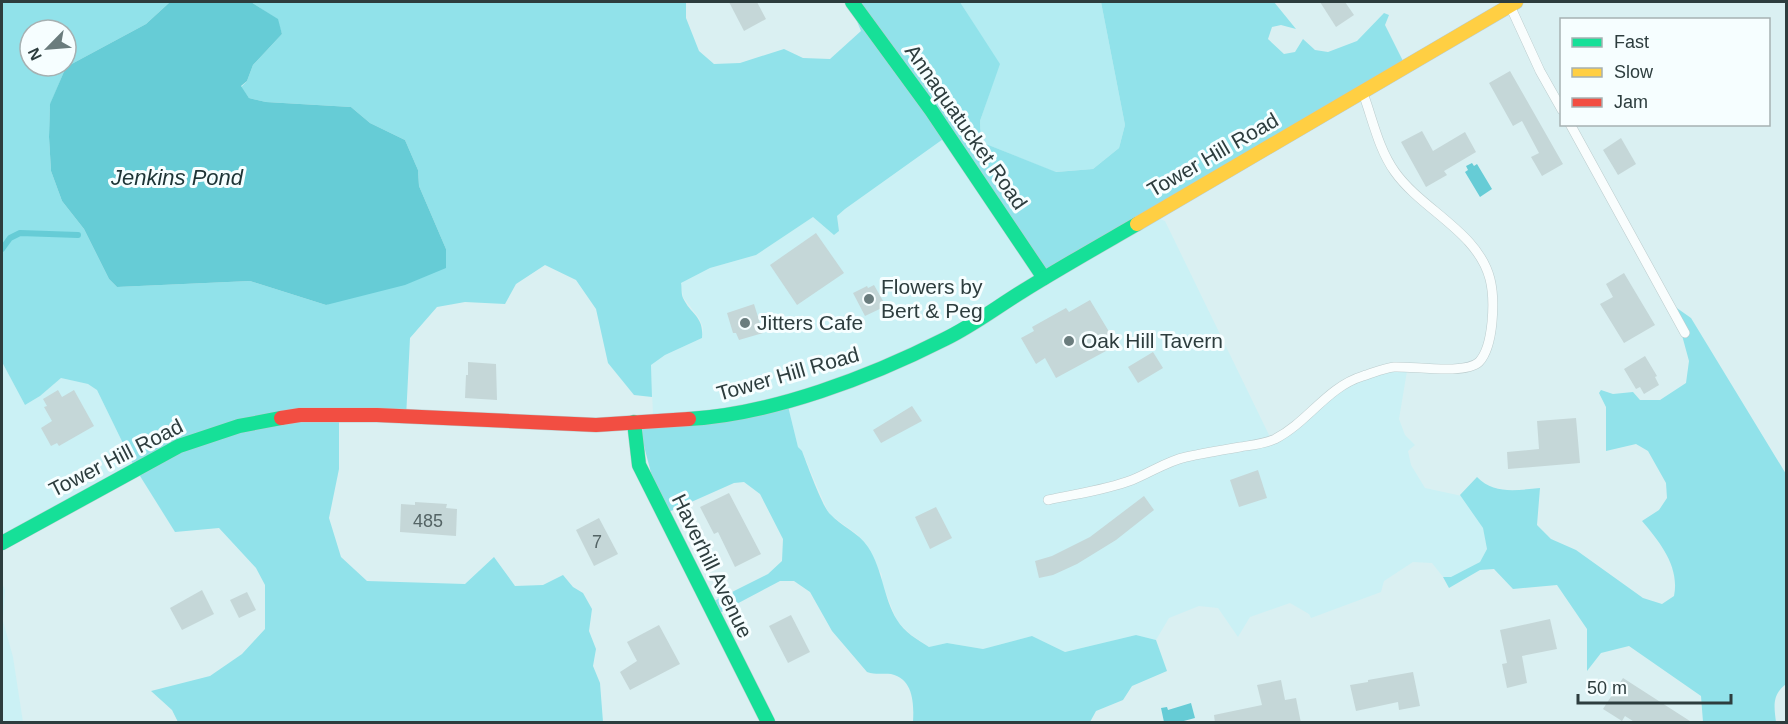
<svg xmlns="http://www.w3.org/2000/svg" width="1788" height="724" font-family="Helvetica,sans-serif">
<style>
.built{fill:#cbf1f5}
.green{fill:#b3ecf2}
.forest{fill:#91e2ea;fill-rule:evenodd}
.water{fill:#66ccd6}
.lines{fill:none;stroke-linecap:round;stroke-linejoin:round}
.stream{stroke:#66ccd6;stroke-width:6}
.building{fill:#c5d7d8}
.lane-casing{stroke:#bbcccd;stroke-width:10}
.fast-casing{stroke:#bbcccd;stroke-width:15}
.slow-casing{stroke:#bbcccd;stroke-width:15}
.jam-casing{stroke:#bbcccd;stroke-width:15}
.lane{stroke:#f9fdfd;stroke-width:9}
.fast{stroke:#16e098;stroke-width:14}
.slow{stroke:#ffcf43;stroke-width:14}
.jam{stroke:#f24e42;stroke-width:14}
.poi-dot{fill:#6a7c7d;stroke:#f6feff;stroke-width:2}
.labels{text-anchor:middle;stroke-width:6;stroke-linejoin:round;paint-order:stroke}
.number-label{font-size:18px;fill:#546465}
.street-label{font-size:21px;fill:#2d3d3e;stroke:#f6feff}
.poi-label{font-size:21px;fill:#2d3d3e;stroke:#f6feff;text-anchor:start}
.water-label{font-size:22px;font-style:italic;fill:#1e3436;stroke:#f6feff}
</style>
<rect width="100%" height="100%" fill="#daf0f2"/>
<!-- built -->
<g class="built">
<path d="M946 137 1165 221 1270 437 1278 436 1326 398 1376 372 1407 371 1399 419 1405 435 1415 445 1408 451 1411 465 1425 488 1462 496 1483 528 1487 549 1480 562 1451 577H1443L1432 563 1413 562 1384 581 1381 592 1311 618 1309 614 1290 603 1250 617 1238 637 1218 608 1199 606 1169 618 1156 640 1136 635 1065 652 1032 636 983 649 947 643 929 647 910 634 897 621 882 583V575L858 535 829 514 802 451 798 447 787 402 653 416 651 365 665 355 702 338 703 327 699 318 683 297 681 283 710 268 756 255 813 217 834 235 839 231 837 216 845 209Z"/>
<path d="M2 362 25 405 40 396 61 378 88 384 97 390 135 468 2 543Z"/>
<path d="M2 582 5 590 3 621 13 657 23 722H2Z"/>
</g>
<!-- green -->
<path class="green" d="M960 2H1101L1125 125 1119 148 1093 169 1055 172 981 142 980 121 999 64Z"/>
<!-- forest -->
<g class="forest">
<path d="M2 2H170L146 24 66 67 50 105 49 137 51 171 62 201 84 229 109 279 117 287 250 281 326 305 446 249 419 186 418 170 405 140 370 123 351 107 266 102 249 98 241 87 247 81 253 65 282 34 277 19 251 2H686V18L699 51 714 64 740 63 784 49 803 58 830 59 861 31 849 2H960L1000 64 980 121 981 142 1056 172 1093 169 1119 148 1125 125 1101 2H1274L1296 29 1281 25 1272 27 1268 39 1284 54 1295 52 1303 39 1315 50 1328 52 1357 41 1384 13 1389 15 1385 25 1406 67 1046 278 946 137 845 209 837 216 839 231 834 235 813 217 756 255 710 268 681 283C682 287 681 294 683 298 691 315 704 316 702 338L665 355 651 365 652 397 634 395 608 363 596 309 576 280 545 265 516 284 505 304 465 302 437 307 410 338 406 418 339 419V469L329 518 341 557 367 581 465 584 494 557 515 586 543 585 563 575 573 587 583 593 592 609 589 631 596 649 593 666 600 683 603 722H178L172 710 151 691 210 676 242 654 265 629V585L256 568 219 528 175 532 135 468 97 390 88 384 61 378 40 396 25 405 2 362ZM30 30H66V66H30Z"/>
<path d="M1674 306 1691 318 1786 474V684C1772 695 1774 706 1776 722H1703L1701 696 1629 646 1601 653 1587 671V629L1557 585 1513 589 1494 569 1480 570 1449 588 1443 577H1451L1480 562 1487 549 1483 528 1460 495 1477 477C1494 495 1518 490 1540 488L1537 525 1551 539 1576 550 1643 598 1662 604 1674 596C1680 567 1660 542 1642 521L1659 510 1667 498 1666 483 1648 451 1636 444 1606 451V407L1599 393 1601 390 1613 394 1633 392 1640 400H1660L1686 383 1689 361Z"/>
<path d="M787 402 798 447 802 451C807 464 822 506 830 514 842 527 858 532 868 547 883 570 883 597 897 620 904 632 918 640 929 647L947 643 983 649 1032 636 1065 652 1136 635 1156 640 1167 671 1132 686 1123 700 1096 711 1090 722H913C914 705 914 679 891 674 883 673 876 675 867 672L832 631 810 592 794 581H780L712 617 708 604 768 574 782 561 783 539 760 494 744 482 734 483 662 515 638 423Z"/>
</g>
<!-- water -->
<g class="water">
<path d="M170 2H251L278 19 282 34 253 65 247 81 241 86 249 98 266 102 351 107 370 123 405 140 418 170 419 186 446 249V268L405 285 326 305 250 281 117 287 109 279 84 229 62 201 51 171 49 137 50 104 66 67 146 24Z"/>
<path d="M1472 163 1474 166 1477 164 1492 189 1480 197 1465 172 1468 170 1466 166Z"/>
<path d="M1191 703 1195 718 1180 722H1164L1161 708 1167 707 1168 710Z"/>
</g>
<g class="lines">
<!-- stream -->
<path class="stream" d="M2 249 10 238 20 233 78 235"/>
</g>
<!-- building -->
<g class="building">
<path d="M729 2H757L766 19 744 31Z"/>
<path d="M1320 2H1345L1354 15 1336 27Z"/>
<path d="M1510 71 1563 164 1542 176 1531 157 1539 153 1522 121 1513 126 1489 83Z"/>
<path d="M1422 131 1433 151 1465 132 1476 152 1444 171 1447 175 1426 187 1401 142Z"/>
<path d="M1621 138 1636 164 1618 175 1603 150Z"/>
<path d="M816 233 844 273 797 305 770 265Z"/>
<path d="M1624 273 1655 325 1624 343 1600 304 1613 297 1606 284Z"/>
<path d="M874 285 886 306 865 316 853 293 867 286 868 288Z"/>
<path d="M1090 300 1117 345 1056 378 1045 358 1036 364 1021 338 1034 331 1032 327 1066 308 1069 312Z"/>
<path d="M754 304 763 333 739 340 736 333H733L727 313Z"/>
<path d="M1153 352 1163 368 1138 383 1128 367Z"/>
<path d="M1645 356 1657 376 1655 377 1659 385 1644 394 1640 387 1636 389 1624 369Z"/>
<path d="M468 362 496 364 497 400 465 398 466 375H468Z"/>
<path d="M58 390 62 397 74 390 94 426 59 446 57 443 51 446 41 428 52 421 44 407 47 406 43 399Z"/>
<path d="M912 406 922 421 881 443 873 430Z"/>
<path d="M1576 418 1580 463 1508 469 1507 452 1539 449 1537 421Z"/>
<path d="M1258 470 1267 498 1239 507 1230 480Z"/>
<path d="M729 493 761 554 735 567 718 532 714 534 700 507Z"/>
<path d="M1144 496 1154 510 1116 540 1077 564 1053 575 1039 578 1035 561 1052 556 1090 537Z"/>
<path d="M415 502 447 504 446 508 457 509 456 536 400 532 401 504 415 505Z"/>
<path d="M936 507 952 538 930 549 915 517Z"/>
<path d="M599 518 618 554 594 566 576 530Z"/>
<path d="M202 590 214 614 182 630 170 608Z"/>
<path d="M247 592 256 610 239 618 230 600Z"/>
<path d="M791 615 810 652 788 663 769 626Z"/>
<path d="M1550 619 1557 649 1522 656 1527 683 1507 688 1502 664 1507 663 1500 630Z"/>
<path d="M659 625 680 664 630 690 620 672 637 661 627 642Z"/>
<path d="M1413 672 1420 706 1399 710 1398 702 1356 711 1350 685 1368 682V680Z"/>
<path d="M1623 678 1693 723H1636L1625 716 1622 721 1603 709Z"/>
<path d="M1281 680 1285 700 1296 698 1301 723H1215L1214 715 1262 705 1257 685Z"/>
</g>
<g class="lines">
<!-- lane casing -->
<g class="lane-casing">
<g id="lane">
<path d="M1512 10 1540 71 1562 110"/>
<path d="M1570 124 1685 333"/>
<path d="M1048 500C1075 494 1106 490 1132 480 1150 473 1167 461 1186 457 1204 453 1222 450 1240 447 1252 445 1264 444 1275 439 1308 422 1327 387 1363 376 1373 373 1384 368 1394 367 1413 366 1465 375 1479 362 1494 346 1495 299 1490 279 1478 232 1422 210 1395 172 1379 150 1373 121 1364 96"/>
</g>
</g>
<!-- fast casing -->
<g class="fast-casing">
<g id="fast">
<path d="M852 2 931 110 1044 278"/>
<path d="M689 419C773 414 870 377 945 339 972 326 997 307 1023 291 1060 268 1099 246 1137 224"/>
<path d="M634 422 639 465 768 722"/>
<path d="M2 543 179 446 239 426 281 418"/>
</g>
</g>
<!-- slow casing -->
<g class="slow-casing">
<path id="slow" d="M1137 224 1516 2"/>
</g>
<!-- jam casing -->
<g class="jam-casing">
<path id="jam" d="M281 418 300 415H377L596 425 689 419"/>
</g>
<!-- lane -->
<use href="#lane" class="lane"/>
<!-- fast -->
<use href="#fast" class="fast"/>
<!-- slow -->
<use href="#slow" class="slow"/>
<!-- jam -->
<use href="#jam" class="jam"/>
</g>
<!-- markers -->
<g class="poi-dot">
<circle cx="869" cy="299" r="6"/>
<circle cx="745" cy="323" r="6"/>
<circle cx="1069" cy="341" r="6"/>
</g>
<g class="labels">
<!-- number labels -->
<g class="number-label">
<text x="428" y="527">485</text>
<text x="597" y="548">7</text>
</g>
<!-- street labels -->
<g class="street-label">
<text transform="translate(966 127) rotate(55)" y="7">Annaquatucket Road</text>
<text transform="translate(1213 155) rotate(-30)" y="7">Tower Hill Road</text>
<text transform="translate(788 374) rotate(-16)" y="7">Tower Hill Road</text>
<text transform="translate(116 458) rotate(-27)" y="7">Tower Hill Road</text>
<text transform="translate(712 566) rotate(64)" y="7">Haverhill Avenue</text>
</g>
<!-- poi labels -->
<g class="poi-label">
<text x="881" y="294">Flowers by<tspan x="881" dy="24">Bert &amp; Peg</tspan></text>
<text x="757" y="330">Jitters Cafe</text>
<text x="1081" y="348">Oak Hill Tavern</text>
</g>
<!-- water labels -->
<g class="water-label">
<text x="177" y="185">Jenkins Pond</text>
</g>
</g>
<!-- border -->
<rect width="1788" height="724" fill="none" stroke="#2d3d3e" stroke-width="6"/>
<!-- legend -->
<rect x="1560" y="18" width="210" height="108" fill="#f6feff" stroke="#a6b1b2" stroke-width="1.5"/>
<rect x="1572" y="38" width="30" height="9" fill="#16e098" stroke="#a6b1b2" stroke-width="1.5"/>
<text x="1614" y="48" font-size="18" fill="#2d3d3e">Fast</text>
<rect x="1572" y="68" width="30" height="9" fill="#ffcf43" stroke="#a6b1b2" stroke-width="1.5"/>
<text x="1614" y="78" font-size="18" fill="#2d3d3e">Slow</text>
<rect x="1572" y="98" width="30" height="9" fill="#f24e42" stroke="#a6b1b2" stroke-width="1.5"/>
<text x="1614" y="108" font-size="18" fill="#2d3d3e">Jam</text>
<!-- north arrow -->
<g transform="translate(48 48) rotate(245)"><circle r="28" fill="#f6feff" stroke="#a6b1b2" stroke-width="1.5"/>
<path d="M0-4.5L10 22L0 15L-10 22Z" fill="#6a7c7d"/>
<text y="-9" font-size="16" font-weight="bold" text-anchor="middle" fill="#2d3d3e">N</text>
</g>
<!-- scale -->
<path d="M1578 694v9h153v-9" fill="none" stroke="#2d3d3e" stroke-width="3"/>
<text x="1587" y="694" font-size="18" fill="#2d3d3e" stroke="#f6feff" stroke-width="4.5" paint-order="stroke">50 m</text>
</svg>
